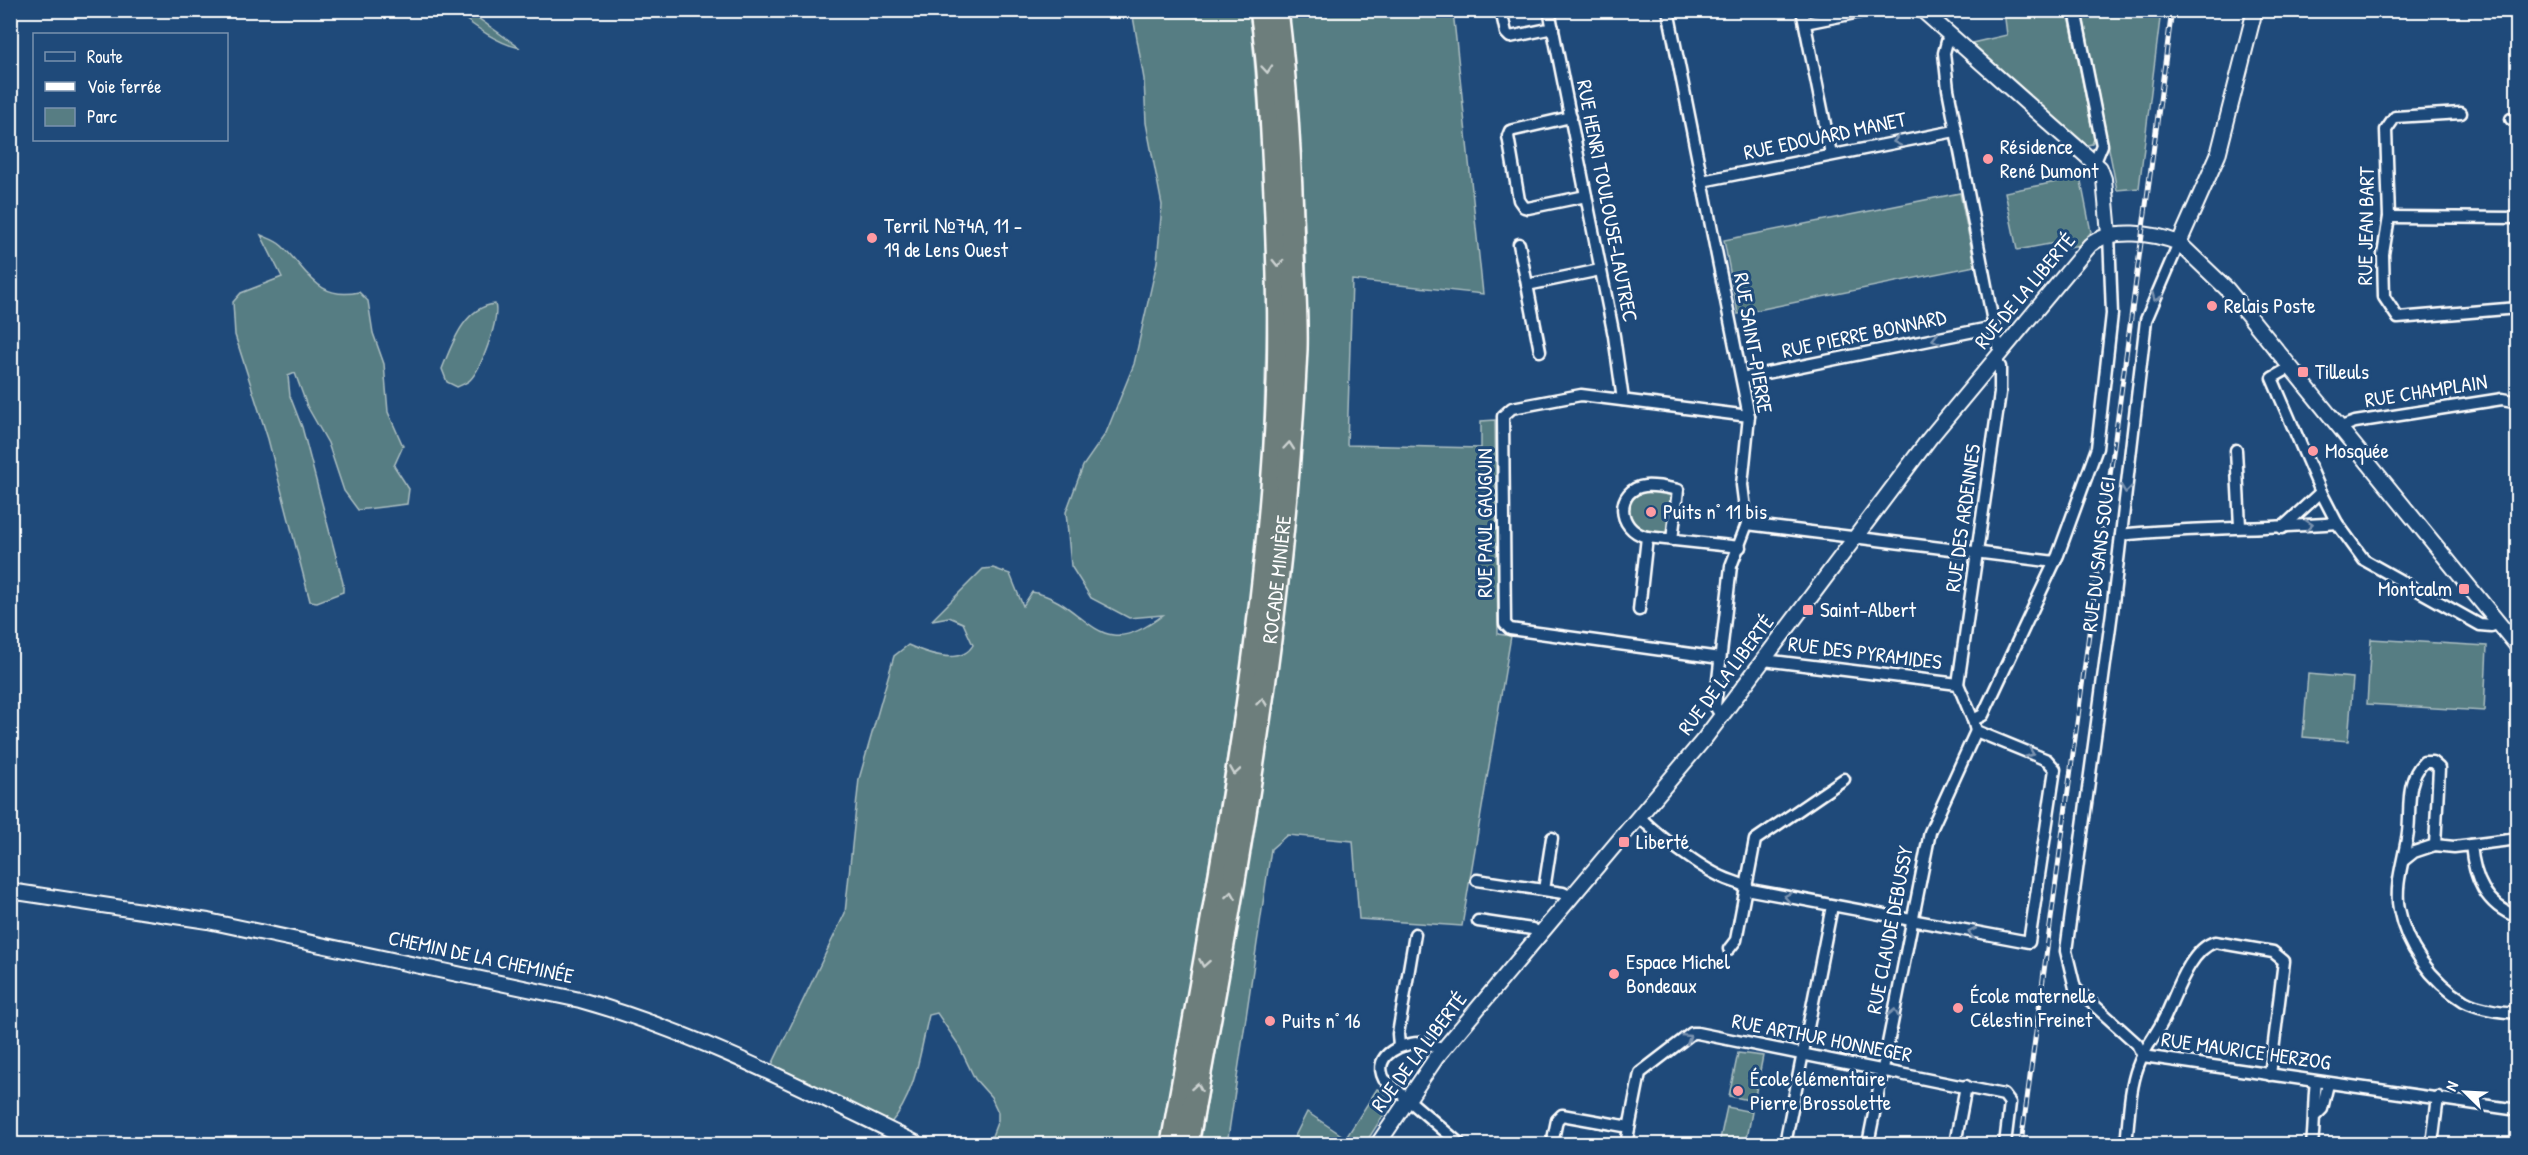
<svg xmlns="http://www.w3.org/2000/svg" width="2528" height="1155" font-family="'Patrick Hand',sans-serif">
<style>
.green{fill:#577d83;stroke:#abbec1;stroke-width:1.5}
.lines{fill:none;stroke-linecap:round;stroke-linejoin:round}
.minor-casing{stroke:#fff;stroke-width:15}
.tertiary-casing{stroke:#fff;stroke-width:18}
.motorway-casing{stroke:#fff;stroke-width:26}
.minor{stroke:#1f4a7a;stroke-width:10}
.tertiary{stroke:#1f4a7a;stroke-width:14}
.motorway{stroke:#6d7e7c;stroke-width:21}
.rail-casing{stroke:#fff;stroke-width:5}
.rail{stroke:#1f4a7a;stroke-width:3;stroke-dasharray:9;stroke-linecap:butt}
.oneway{stroke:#ccd2d1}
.oneway2{stroke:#7992af}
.poi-dot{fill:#ff9aa2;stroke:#1f4a7a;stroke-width:2}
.labels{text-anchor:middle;stroke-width:6;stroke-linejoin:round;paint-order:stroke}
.street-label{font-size:21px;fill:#fff;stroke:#1f4a7a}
.poi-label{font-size:21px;fill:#fff;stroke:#1f4a7a;text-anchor:start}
</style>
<rect width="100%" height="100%" fill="#1f4a7a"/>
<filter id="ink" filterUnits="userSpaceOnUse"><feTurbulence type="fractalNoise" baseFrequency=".0167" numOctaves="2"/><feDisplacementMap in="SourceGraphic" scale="12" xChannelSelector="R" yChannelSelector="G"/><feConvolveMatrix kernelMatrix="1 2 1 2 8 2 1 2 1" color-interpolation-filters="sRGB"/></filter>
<g filter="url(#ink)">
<!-- green -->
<g class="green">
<path d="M454 11H468L520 48C496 43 473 25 454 11Z"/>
<path d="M1132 11H1250L1269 241 1262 482 1250 617 1163 1144H989L998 1120V1112L991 1097 975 1079 958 1044 937 1013 929 1015C920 1051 916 1095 890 1124L771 1067 845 913 859 779 894 656 908 645C926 653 961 666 973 645L963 623 949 617 932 620 983 569 993 568 1010 574 1023 606 1032 592C1089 602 1095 668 1163 615L1129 618 1091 598 1071 566 1066 512 1083 466 1106 433 1134 364 1157 262 1162 205 1146 123 1144 79Z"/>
<path d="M1287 11H1453L1483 294 1352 280 1347 445 1481 448V421L1495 420 1498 634 1511 636 1462 926 1359 919 1353 841 1287 835 1271 849 1228 1138 1236 1144H1200C1244 883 1296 620 1306 354 1310 240 1299 124 1287 11Z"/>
<path d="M2004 11H2068L2094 139 2092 144 2087 145 1972 43 2007 35Z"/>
<path d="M2082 11H2161L2139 188 2117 190Z"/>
<path d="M2079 171 2091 232 2081 245 2062 248 2060 242 2017 250 2005 192 2072 179V173Z"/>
<path d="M1960 193 1975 266 1738 314 1724 240Z"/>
<path d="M261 235C268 238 277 241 282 246 308 271 317 301 359 292L368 301 373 333 384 364 388 412 403 446 394 466 409 489 407 504 358 510 344 491 328 443 307 406 295 373 288 376 290 396 302 427 343 583V592L317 602 310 601 268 439 235 335 233 302 241 293 282 277Z"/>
<path d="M495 304C500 319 481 369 470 380 467 383 461 385 457 387L447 382 442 369C452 344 464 307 495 304Z"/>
<path d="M1643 491 1671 494 1673 499 1667 535 1641 531 1628 518 1631 500Z"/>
<path d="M2371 639 2487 646 2484 711 2367 704Z"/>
<path d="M2308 674 2353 678 2348 741 2303 737Z"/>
<path d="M1738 1053 1763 1056 1754 1101 1729 1096Z"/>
<path d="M1377 1089 1395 1097 1365 1144H1291L1307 1112 1346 1138Z"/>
<path d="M1727 1107 1752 1112 1746 1144H1719Z"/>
</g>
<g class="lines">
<!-- minor casing -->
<g class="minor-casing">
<g id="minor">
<path d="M1501 10 1506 33 1510 37 1553 28"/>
<path d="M1549 10 1614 336 1623 400"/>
<path d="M1668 10 1749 416 1742 485 1747 524 1731 566 1715 706 1722 717"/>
<path d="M1802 10 1831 154"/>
<path d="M2075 10 2102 145 2095 162"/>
<path d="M1805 23 1870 10"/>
<path d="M1949 34 1944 53 1948 89 1994 327 1998 346 2002 350"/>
<path d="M2461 113 2395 117 2386 130 2389 217 2383 254 2384 297 2398 318 2518 308"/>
<path d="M1571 117 1510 131 1508 136 1519 200 1524 207 1528 208 1586 196"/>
<path d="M2511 119H2518"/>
<path d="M1702 181 1955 131"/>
<path d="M2389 217 2518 218"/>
<path d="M1519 244 1540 351"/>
<path d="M1527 285 1600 270"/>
<path d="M2291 367 2272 378 2321 492 2337 523 2364 560 2480 625 2491 626 2499 623"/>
<path d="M1742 378 1994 327"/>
<path d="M2341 427 2355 422 2502 399 2518 402"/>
<path d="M2236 450 2240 526"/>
<path d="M1747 524 2055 562"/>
<path d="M2282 528 2321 492"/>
<path d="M2121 535C2193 527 2265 529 2337 523"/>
<path d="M1672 540 1678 490C1668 488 1656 485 1645 486 1616 489 1615 529 1647 537L1740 547"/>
<path d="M1639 610 1647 537"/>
<path d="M1720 658 1510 629 1505 624 1503 416 1512 408 1581 395 1749 416"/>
<path d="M1764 660 1958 684 1973 720"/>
<path d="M1958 684 2000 393V367L1995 359"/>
<path d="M1976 731 1973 720 1983 715 2058 555 2097 448 2112 314 2109 234"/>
<path d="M1639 816C1655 834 1700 867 1722 877 1732 882 1740 882 1751 890L2029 942 2055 769 2047 760 1976 731"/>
<path d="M2518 839 2454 847 2435 845 2439 768 2432 762H2424C2405 781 2411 807 2408 832 2405 857 2394 884 2399 909 2406 946 2431 981 2464 1001 2479 1009 2501 1012 2518 1013"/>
<path d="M2471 845C2474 878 2485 905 2518 917"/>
<path d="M2404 860 2414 852 2435 845"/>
<path d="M1477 880 1563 893 1571 897"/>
<path d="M1544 890 1552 838"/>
<path d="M1478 921 1532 929 1540 933"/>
<path d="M1729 949 1736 940 1755 840 1844 779"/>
<path d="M1399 1046 1398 1034 1415 934"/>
<path d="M1443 1050C1437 1048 1431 1044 1425 1043 1405 1041 1371 1054 1384 1079L1460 1144"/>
<path d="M2143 1056 2137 1044 2075 988 2066 951 2112 612 2146 320 2179 243"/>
<path d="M2143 1056 2518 1110"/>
<path d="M2316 1115 2322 1109 2328 1084"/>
<path d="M1552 1144 1557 1120 1562 1115 1629 1127"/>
<path d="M1626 1144 1640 1073 1692 1033H1697L2004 1095 2010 1103 2005 1144"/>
<path d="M1785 1144 1832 906"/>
<path d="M1868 1144 1930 832 1976 731"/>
<path d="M1955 1144 1966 1086"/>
<path d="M2126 1144C2129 1119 2129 1090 2138 1066 2144 1048 2157 1034 2165 1017 2176 995 2189 950 2215 942L2273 952 2284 961 2270 1075"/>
<path d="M2312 1144C2315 1122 2313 1104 2316 1082"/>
<path d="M2432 1144 2438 1097"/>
</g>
</g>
<!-- tertiary casing -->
<g class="tertiary-casing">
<g id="tertiary">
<path d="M1922 10 2100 168 2104 179 2109 234"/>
<path d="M2179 243 2218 155 2255 10"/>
<path d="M10 891 208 921 580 1000C699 1033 808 1091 918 1144"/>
<path d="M1378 1144 1436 1058 1705 738 1929 439 2090 245C2111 227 2154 233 2179 243L2227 289 2518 647"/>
</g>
</g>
<!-- motorway casing -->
<g class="motorway-casing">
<g id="motorway">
<path d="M1172 1144C1216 893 1269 639 1278 383 1280 320 1278 257 1275 194 1272 133 1270 71 1261 10"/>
<path id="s1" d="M1187 1144C1235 881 1284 617 1296 349 1297 316 1294 283 1293 251 1291 170 1287 91 1277 10"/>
</g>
</g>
<!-- minor -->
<use href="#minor" class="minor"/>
<!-- tertiary -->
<use href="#tertiary" class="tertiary"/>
<!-- motorway -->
<use href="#motorway" class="motorway"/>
<!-- rail casing -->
<g class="rail-casing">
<path id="rail" d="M2021 1144 2172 10"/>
</g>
<!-- rail -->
<use href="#rail" class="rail"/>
</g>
<!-- one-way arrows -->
<defs><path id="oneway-chevron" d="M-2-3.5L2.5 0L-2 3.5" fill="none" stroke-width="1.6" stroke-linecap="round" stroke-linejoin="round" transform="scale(1.5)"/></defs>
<g class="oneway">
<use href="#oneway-chevron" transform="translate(1267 69) rotate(85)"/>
<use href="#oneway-chevron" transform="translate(1278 263) rotate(89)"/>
<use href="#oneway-chevron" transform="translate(1289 446) rotate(-85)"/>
<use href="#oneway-chevron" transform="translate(1262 702) rotate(-83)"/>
<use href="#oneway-chevron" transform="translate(1235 771) rotate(99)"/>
<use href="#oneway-chevron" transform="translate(1231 895) rotate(-81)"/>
<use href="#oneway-chevron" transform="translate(1204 963) rotate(100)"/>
<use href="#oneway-chevron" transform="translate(1197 1087) rotate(-80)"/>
</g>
<g class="oneway2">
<use href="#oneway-chevron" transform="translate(1897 141) rotate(169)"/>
<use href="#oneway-chevron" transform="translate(2156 297) rotate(113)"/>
<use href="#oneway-chevron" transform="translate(1936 339) rotate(169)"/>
<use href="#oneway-chevron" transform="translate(2126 489) rotate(97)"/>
<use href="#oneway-chevron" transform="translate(2309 525) rotate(-5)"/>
<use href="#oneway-chevron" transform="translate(2030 753) rotate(22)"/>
<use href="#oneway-chevron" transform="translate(1788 897) rotate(-169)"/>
<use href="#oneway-chevron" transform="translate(1972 933) rotate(-169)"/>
<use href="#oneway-chevron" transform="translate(1894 1013) rotate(-79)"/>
<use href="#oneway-chevron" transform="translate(1687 1038) rotate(-32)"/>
</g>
</g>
<!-- markers -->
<g class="poi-dot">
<circle cx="1988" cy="159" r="6"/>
<circle cx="872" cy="238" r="6"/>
<circle cx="2212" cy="306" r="6"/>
<rect x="2297" y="366" width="12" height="12" rx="3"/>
<circle cx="2313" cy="451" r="6"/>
<circle cx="1651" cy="512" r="6"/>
<rect x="2458" y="583" width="12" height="12" rx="3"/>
<rect x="1802" y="604" width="12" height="12" rx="3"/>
<rect x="1618" y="836" width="12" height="12" rx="3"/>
<circle cx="1614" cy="974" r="6"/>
<circle cx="1958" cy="1008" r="6"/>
<circle cx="1270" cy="1021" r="6"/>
<circle cx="1738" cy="1091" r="6"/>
</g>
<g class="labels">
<!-- street labels -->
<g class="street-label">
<text transform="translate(1825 136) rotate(-12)" y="7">RUE EDOUARD MANET</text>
<text transform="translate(1607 201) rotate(79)" y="7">RUE HENRI TOULOUSE-LAUTREC</text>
<text transform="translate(2366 226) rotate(-89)" y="7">RUE JEAN BART</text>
<text transform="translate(2025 291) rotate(-50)" y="7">RUE DE LA LIBERTÉ</text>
<text transform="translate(1864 334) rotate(-12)" y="7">RUE PIERRE BONNARD</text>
<text transform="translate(1753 343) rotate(80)" y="7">RUE SAINT-PIERRE</text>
<text transform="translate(2426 391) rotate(-9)" y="7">RUE CHAMPLAIN</text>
<text transform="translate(1963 518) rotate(-82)" y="7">RUE DES ARDENNES</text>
<text transform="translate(1485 523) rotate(-90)" y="7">RUE PAUL GAUGUIN</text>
<text transform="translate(2099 554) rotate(-83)" y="7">RUE DU SANS SOUCI</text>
<text dy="7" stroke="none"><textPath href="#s1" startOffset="572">ROCADE MINIÈRE</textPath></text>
<text transform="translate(1865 653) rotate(7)" y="7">RUE DES PYRAMIDES</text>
<text transform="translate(1726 675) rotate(-53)" y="7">RUE DE LA LIBERTÉ</text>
<text transform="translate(1890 930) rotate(-79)" y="7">RUE CLAUDE DEBUSSY</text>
<text transform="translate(481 957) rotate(12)" y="7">CHEMIN DE LA CHEMINÉE</text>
<text transform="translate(1822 1038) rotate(11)" y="7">RUE ARTHUR HONNEGER</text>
<text transform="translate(2246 1051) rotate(8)" y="7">RUE MAURICE HERZOG</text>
<text transform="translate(1419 1052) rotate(-53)" y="7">RUE DE LA LIBERTÉ</text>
</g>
<!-- poi labels -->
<g class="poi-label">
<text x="2000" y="154">Résidence<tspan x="2000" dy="24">René Dumont</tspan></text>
<text x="884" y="233">Terril №74A, 11 -<tspan x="884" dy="24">19 de Lens Ouest</tspan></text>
<text x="2224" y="313">Relais Poste</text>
<text x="2315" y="379">Tilleuls</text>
<text x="2325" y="458">Mosquée</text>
<text x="1663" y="519">Puits n° 11 bis</text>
<text x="2452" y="596" text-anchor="end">Montcalm</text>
<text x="1820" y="617">Saint-Albert</text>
<text x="1636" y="849">Liberté</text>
<text x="1626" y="969">Espace Michel<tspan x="1626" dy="24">Bondeaux</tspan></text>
<text x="1970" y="1003">École maternelle<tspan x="1970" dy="24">Célestin Freinet</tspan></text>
<text x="1282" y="1028">Puits n° 16</text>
<text x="1750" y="1086">École élémentaire<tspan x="1750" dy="24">Pierre Brossolette</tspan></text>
</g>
</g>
<!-- margin -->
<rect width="2528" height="1155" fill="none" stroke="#1f4a7a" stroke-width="36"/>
<rect x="18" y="18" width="2492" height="1119" fill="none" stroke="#fff" stroke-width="2" filter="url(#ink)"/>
<!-- legend -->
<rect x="33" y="33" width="195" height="108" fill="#1f4a7a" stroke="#7992af" stroke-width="1.5"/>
<rect x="45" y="52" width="30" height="9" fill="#1f4a7a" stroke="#7992af" stroke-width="1.5"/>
<text x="87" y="63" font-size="18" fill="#ffffff">Route</text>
<rect x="45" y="82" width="30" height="9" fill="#ffffff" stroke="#7992af" stroke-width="1.5"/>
<text x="87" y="93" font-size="18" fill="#ffffff">Voie ferrée</text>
<rect x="45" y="108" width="30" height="18" fill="#577d83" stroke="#7992af" stroke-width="1.5"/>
<text x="87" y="123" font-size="18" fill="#ffffff">Parc</text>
<!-- north arrow -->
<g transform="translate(2465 1092) rotate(294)" stroke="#1f4a7a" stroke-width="4.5" paint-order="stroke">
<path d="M0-4.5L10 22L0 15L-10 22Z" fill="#ffffff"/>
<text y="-9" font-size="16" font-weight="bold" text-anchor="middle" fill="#ffffff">N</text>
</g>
</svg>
